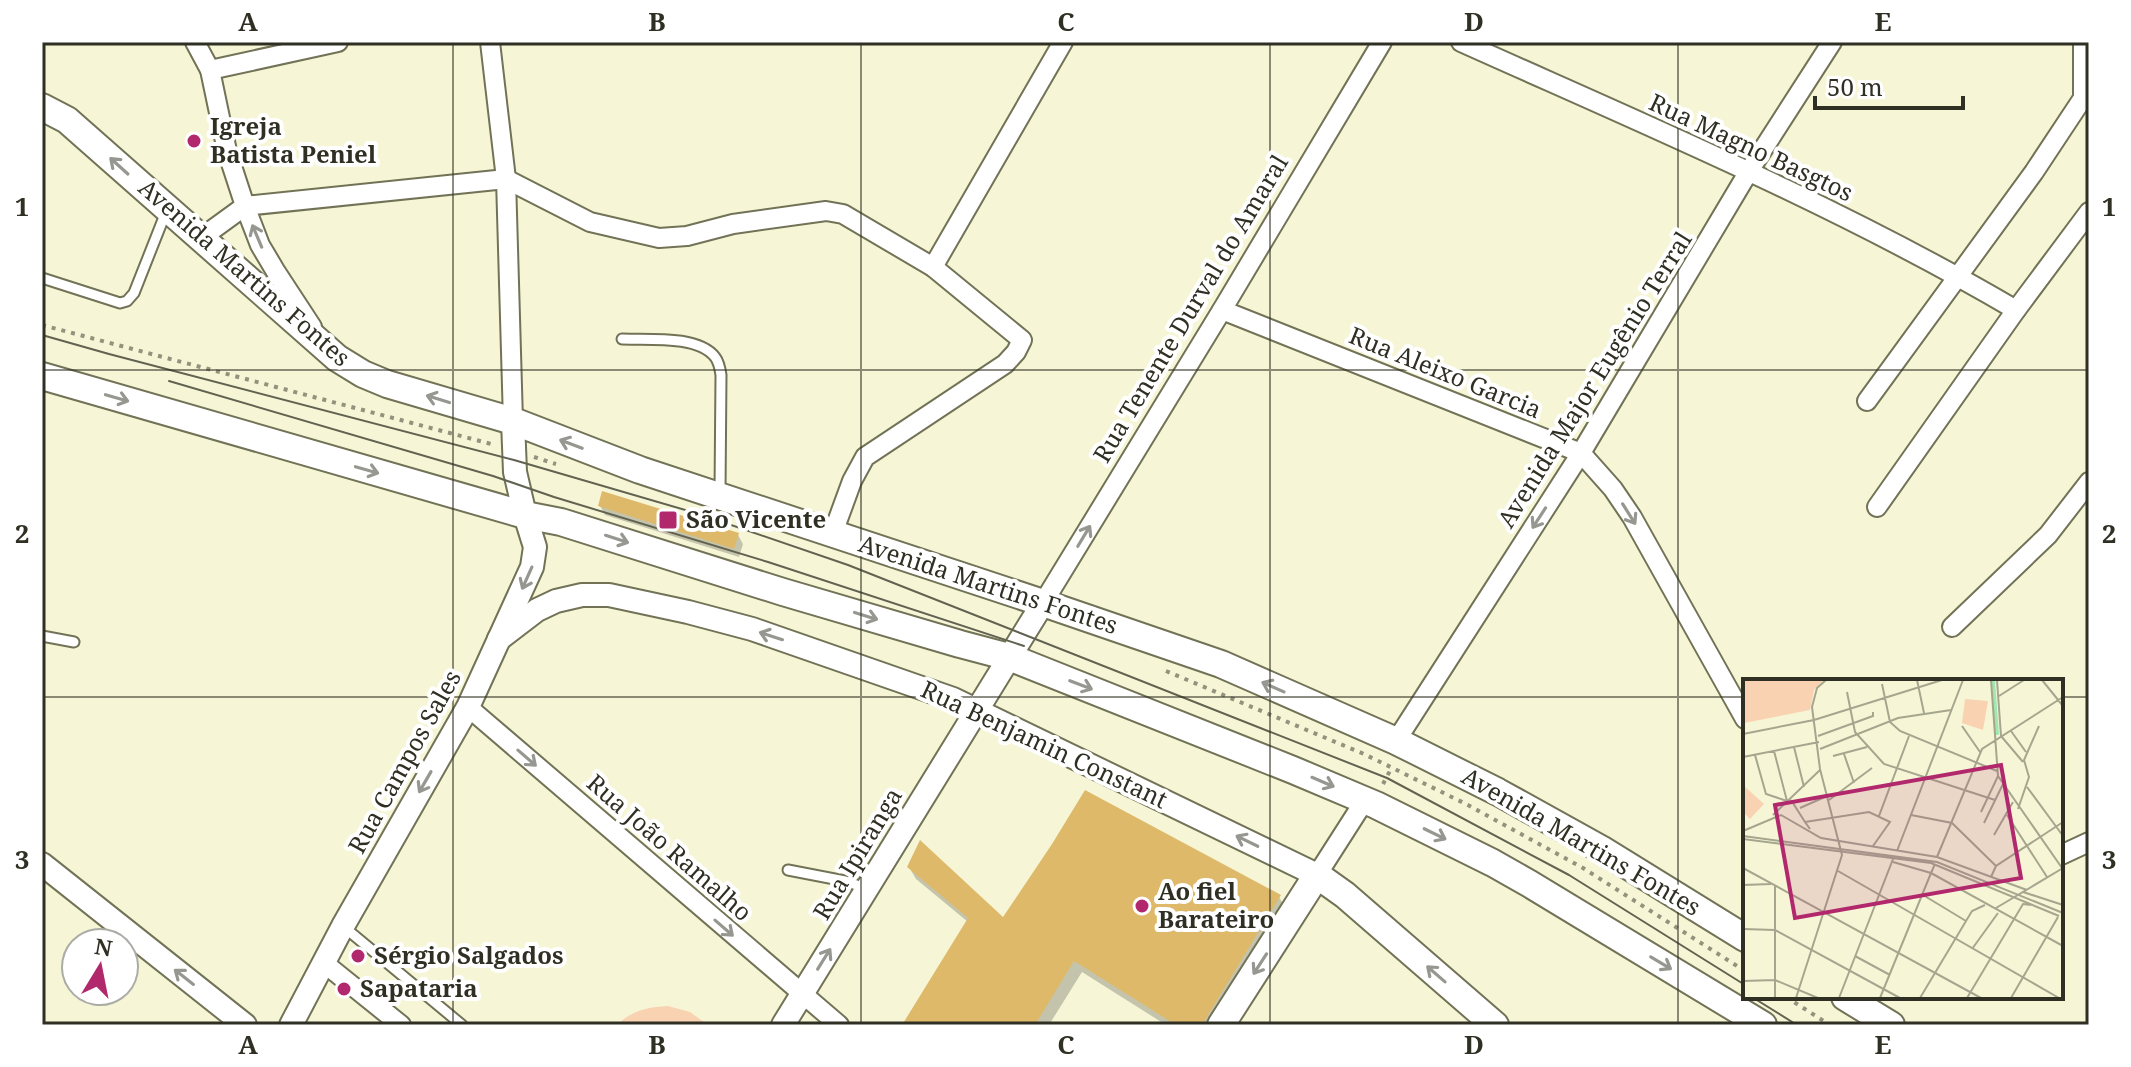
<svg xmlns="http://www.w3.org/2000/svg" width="2131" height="1067" font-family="'Noto Serif',serif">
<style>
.green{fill:#f9d2b1}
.shadow{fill:#0003}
.building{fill:#dfb96a}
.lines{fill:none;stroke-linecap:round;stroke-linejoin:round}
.service-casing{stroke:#727257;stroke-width:13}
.minor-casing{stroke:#727257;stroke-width:22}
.tertiary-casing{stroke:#727257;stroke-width:26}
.secondary-casing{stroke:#727257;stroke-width:30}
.path{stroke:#92927d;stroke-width:4;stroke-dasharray:4 6;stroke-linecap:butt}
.service{stroke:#fff;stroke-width:9}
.minor{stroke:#fff;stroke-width:18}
.tertiary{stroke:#fff;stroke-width:22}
.secondary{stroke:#fff;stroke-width:26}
.tram{stroke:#626251;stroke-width:2}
.oneway{stroke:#979791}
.grid{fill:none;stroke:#2f2f23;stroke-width:2;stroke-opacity:0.55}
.poi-dot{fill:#b1296c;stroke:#fff;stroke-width:3}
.labels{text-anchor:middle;stroke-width:8;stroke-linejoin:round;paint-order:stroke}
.poi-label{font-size:24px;font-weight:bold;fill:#2f2f23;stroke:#fff;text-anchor:start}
.street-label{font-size:24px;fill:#2f2f23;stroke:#fff}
.inset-river{fill:none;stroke:#9fe8af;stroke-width:4}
.inset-road{fill:none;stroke:#a6a68f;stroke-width:2}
.view{fill:#b1296c;fill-opacity:0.15;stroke:#b1296c;stroke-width:4}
.inset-edge{fill:none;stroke:#2f2f23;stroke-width:4}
.neatline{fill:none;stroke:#2f2f23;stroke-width:3}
.grid-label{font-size:26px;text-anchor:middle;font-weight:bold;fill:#2f2f23}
</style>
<rect width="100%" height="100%" fill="#f6f6d7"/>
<!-- green -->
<path class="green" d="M668 1006 690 1012 708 1025H617C632 1010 648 1007 668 1006Z"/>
<!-- shadow -->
<g class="shadow">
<path d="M600 506 738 535 743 544 739 557 605 515Z"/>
<path d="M909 867 1003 920 1279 897 1286 909 1216 1025H1166L1082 972 1049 1025H904L968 922 916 879Z"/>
</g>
<!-- building -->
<g class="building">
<path d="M602 491 739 533 734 549 598 506Z"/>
<path d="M1085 790 1281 895 1202 1025H1176L1074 961 1035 1025H902L968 918 907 867 920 840 1003 917 1052 844Z"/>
</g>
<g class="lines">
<!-- service casing -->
<g class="service-casing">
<g id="service">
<path d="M42 278 120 303 127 301 134 293 166 212"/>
<path d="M622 339C648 340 698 335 715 357 719 362 720 368 721 375L720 492"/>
<path d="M42 636 74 642"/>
<path d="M788 870 845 881 868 889"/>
<path d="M344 927 462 1025"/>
</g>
</g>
<!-- minor casing -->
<g class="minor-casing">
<g id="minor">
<path d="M195 42 210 70 227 151 245 206 201 238"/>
<path d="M490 42 506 179 513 421"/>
<path d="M1461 42C1648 126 1839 206 2016 310"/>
<path d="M210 70 338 42"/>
<path d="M933 267 1063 42"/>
<path d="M1222 310 1581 453 1613 489 1632 517 1745 719"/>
<path d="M312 327 276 272 260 245 245 206 506 179 590 222 659 238 687 236 733 224 826 211 843 214 933 267 1022 340 1016 352 1005 364 865 457 852 481 833 533"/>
<path d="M1867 401 2034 172 2083 98V42"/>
<path d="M1877 507 2016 310 2089 212"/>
<path d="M1043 603 1222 310 1382 42"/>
<path d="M1952 627 2048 535 2089 482"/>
<path d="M468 707 839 1025"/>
<path d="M1396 741 1581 453 1749 171 1832 42"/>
<path d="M2061 855 2089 842"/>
<path d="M1317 875 1365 800"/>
<path d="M324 963 401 1025"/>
</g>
</g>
<!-- tertiary casing -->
<g class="tertiary-casing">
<g id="tertiary">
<path d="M499 639 537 610 556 601 582 595H609L688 612 752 629 953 699 1317 875"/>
<path d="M42 864 245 1025"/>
<path d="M291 1025 343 926 468 707 532 567 535 547 525 515 515 472 513 421"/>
<path d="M783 1025 1043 603"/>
</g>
</g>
<!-- secondary casing -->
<g class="secondary-casing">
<g id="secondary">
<path d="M42 107 67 120 337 358 363 374 387 384 513 421 640 470 1043 603 1221 664 1396 741 1498 792 1601 849 1745 938"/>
<path d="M42 376 525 515 561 522 783 592 960 644 1009 657 1293 770 1376 805 1493 863 1530 884 1763 1025"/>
<path d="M1845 997 1891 1025"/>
<path d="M1221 1025 1317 875 1345 895 1495 1025"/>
</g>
</g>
<!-- path -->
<g class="path">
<path d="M42 325 495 445"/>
<path d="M534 457 556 464"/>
<path d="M1166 671 1364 754 1466 804 1583 868 1745 971"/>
<path d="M1383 784 1392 767"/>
<path d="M1786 997 1830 1025"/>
</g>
<!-- service -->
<use href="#service" class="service"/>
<!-- minor -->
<use href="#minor" class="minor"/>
<!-- tertiary -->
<use href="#tertiary" class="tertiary"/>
<!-- secondary -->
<use href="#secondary" class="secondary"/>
<!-- tram -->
<g class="tram">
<path d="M42 335 109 354 514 460 699 514 848 565 1387 778 1569 875 1745 985"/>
<path d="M169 381 493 476 554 497 768 562 1024 646"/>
<path d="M1752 997 1797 1025"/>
</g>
</g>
<!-- one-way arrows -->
<defs><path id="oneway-shaft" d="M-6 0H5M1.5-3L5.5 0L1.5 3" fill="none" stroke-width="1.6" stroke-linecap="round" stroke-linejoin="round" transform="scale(2)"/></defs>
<g class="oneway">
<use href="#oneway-shaft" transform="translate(119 166) rotate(-138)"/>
<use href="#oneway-shaft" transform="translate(257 236) rotate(-113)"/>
<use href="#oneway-shaft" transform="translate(117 398) rotate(16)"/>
<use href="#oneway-shaft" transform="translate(438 399) rotate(-163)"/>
<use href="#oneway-shaft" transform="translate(571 444) rotate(-159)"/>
<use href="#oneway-shaft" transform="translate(367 470) rotate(16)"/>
<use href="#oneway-shaft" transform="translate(1629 514) rotate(58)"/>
<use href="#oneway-shaft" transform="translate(1539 518) rotate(123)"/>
<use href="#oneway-shaft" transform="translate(1084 536) rotate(-59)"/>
<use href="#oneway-shaft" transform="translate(617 539) rotate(18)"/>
<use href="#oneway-shaft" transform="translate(527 578) rotate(114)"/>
<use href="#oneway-shaft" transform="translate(866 616) rotate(17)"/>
<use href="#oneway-shaft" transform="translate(771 636) rotate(-162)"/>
<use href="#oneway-shaft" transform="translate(1081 685) rotate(21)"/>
<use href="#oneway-shaft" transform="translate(1273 687) rotate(-156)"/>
<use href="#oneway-shaft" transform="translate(527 758) rotate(41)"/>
<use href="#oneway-shaft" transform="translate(425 782) rotate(120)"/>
<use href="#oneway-shaft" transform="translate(1323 782) rotate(23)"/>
<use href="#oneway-shaft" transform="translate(1435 834) rotate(26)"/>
<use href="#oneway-shaft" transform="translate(1247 841) rotate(-154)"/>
<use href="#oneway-shaft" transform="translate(724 928) rotate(41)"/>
<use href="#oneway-shaft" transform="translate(824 959) rotate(-58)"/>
<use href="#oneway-shaft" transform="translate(1661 963) rotate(31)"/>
<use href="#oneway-shaft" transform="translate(1260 964) rotate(123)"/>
<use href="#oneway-shaft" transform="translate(1436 974) rotate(-139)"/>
<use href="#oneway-shaft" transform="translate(184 977) rotate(-142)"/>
</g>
<!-- grid -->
<path class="grid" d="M453 42V1025M861 42V1025M1270 42V1025M1678 42V1025M42 370H2089M42 697H1745M2061 697H2089"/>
<!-- markers -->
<g class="poi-dot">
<circle cx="194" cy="141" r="8"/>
<rect x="658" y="510" width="20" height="20" rx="4"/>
<circle cx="1142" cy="906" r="8"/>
<circle cx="358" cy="956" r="8"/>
<circle cx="344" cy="989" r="8"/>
</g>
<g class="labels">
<!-- poi labels -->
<g class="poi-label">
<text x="210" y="135">Igreja<tspan x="210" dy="28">Batista Peniel</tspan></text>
<text x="686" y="528">São Vicente</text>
<text x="1158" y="900">Ao fiel<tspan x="1158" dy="28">Barateiro</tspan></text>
<text x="374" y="964">Sérgio Salgados</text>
<text x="360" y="997">Sapataria</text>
</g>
<!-- street labels -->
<g class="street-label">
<text transform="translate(1751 148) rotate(25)" y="8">Rua Magno Basgtos</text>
<text transform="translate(244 273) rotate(41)" y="8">Avenida Martins Fontes</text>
<text transform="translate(1191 309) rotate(-59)" y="8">Rua Tenente Durval do Amaral</text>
<text transform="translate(1445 373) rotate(22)" y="8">Rua Aleixo Garcia</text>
<text transform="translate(1595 380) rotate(-58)" y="8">Avenida Major Eugênio Terral</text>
<text transform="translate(988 585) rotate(18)" y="8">Avenida Martins Fontes</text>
<text transform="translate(1044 745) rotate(25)" y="8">Rua Benjamin Constant</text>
<text transform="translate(405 762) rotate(-61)" y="8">Rua Campos Sales</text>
<text transform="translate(1581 842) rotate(30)" y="8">Avenida Martins Fontes</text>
<text transform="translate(669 848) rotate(41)" y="8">Rua João Ramalho</text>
<text transform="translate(858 854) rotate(-59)" y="8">Rua Ipiranga</text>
</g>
</g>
<!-- overview -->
<g transform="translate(1743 679)">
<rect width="320" height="320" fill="#f6f6d7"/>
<path d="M0 1H81L71 11 67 31 1 44ZM222 20 245 22 240 51 219 44ZM0 106 21 125 7 140 0 133Z" fill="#f9d2b1"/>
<path class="inset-river" d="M250 1 254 56"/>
<path class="inset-road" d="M174 1 181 34M254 1 258 57M299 1 320 27M139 5 147 43 157 52 254 92M104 13 112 53 141 85 252 121M256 17 281 1M219 47 237 73M268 52 283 73M0 55 71 41 199 1M75 57 130 37V33M258 57 280 83M51 68 61 108M77 70 155 39 208 31M31 72 44 122M101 75 111 104M12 76 23 115 44 122M90 77 124 68M0 78 76 63M255 97 319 189M284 108 320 157M48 121 62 143M86 121 129 89M57 129 84 117M275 130 286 98 281 81 296 47M238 133 255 97 248 1M30 136 77 91M168 136 209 144 253 187M264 136 304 198M136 137 166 57M241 144 260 105M67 150 62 143 126 133 147 143 130 167M0 152 38 136 78 159 194 178 284 211M251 156 270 123M0 157 194 183 320 234M0 160 188 184 316 237M154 172 220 1M194 178 239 70 320 18M150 183 188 194 192 185M0 189 238 319M95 192 316 319M248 198 253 187 320 143M0 206 28 205M280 213 320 226M180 216 223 242M253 229 320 189M0 250 32 251 157 319M229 270 255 234M112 277 147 296M0 302 32 301 75 319M32 319V206M53 319 99 176 77 90 69 28 74 9 83 1M96 319 150 180M137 319 188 194 320 267M177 319 229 232 242 226M224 319 280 225 288 226M268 319 315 238"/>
<path class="view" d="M258 86 278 199 52 239 32 126Z"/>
<rect width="320" height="320" class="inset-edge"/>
</g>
<!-- border -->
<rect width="2131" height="1067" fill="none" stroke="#ffffff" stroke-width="88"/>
<!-- north arrow -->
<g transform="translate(100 967) rotate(10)"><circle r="38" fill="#ffffff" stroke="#acaca7" stroke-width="2"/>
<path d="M0-6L14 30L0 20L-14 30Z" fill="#b1296c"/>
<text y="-12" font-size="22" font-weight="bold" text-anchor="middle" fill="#2f2f23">N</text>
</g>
<!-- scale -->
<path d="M1815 96v12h148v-12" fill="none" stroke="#2f2f23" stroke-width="4"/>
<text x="1827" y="96" font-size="24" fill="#2f2f23" stroke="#ffffff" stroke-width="6" paint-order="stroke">50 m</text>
<rect x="44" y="44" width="2043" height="979" class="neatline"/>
<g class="grid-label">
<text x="248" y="31">A</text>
<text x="657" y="31">B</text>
<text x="1066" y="31">C</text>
<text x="1474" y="31">D</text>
<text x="1883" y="31">E</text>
<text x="22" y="216">1</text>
<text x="2109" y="216">1</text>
<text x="22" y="543">2</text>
<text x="2109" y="543">2</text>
<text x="22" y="869">3</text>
<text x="2109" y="869">3</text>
<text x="248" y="1054">A</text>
<text x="657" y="1054">B</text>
<text x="1066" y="1054">C</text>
<text x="1474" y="1054">D</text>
<text x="1883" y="1054">E</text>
</g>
</svg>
